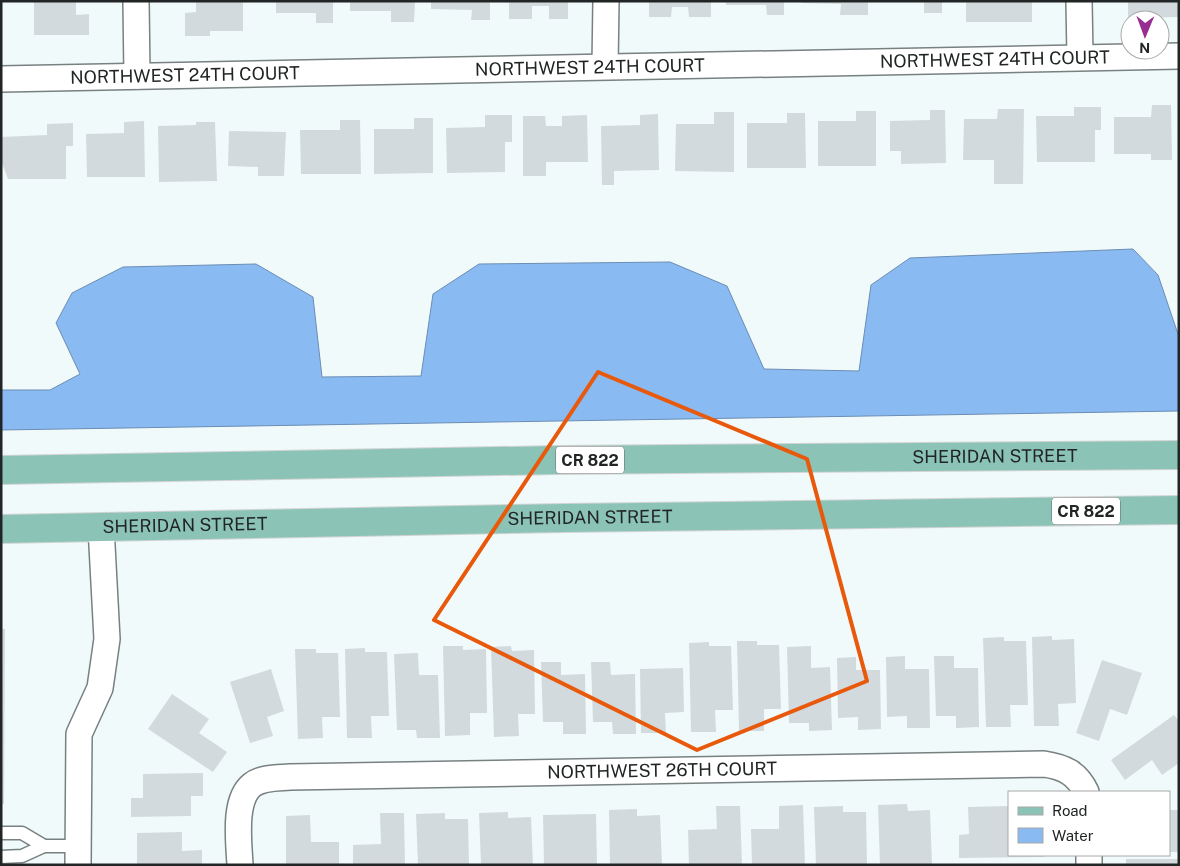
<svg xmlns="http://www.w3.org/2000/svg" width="1180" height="866" font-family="'Public Sans',sans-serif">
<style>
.water{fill:#8abaf2;stroke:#6b8db4}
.building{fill:#d2dade}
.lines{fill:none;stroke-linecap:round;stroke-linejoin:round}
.service-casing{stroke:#788081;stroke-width:15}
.minor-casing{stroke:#788081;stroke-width:28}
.primary-casing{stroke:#d3d3d3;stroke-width:30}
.service{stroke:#fff;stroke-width:12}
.minor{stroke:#fff;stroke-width:25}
.primary{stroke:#8bc4b7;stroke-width:28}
.marked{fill:none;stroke:#e8590c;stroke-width:4;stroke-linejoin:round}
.labels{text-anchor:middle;stroke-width:5;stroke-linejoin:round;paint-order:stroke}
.shield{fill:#fff;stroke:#646666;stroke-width:1}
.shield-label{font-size:16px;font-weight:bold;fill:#222525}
.street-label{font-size:18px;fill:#222525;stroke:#fff}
</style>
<rect width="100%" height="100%" fill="#f0fafb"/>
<!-- water -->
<path class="water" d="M1133 249 1158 275 1179 337V411L1 430V390H50L80 374 56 323 72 293 123 267 256 264 313 297 322 377 421 376 433 294 479 264 670 262 727 286 764 369 859 371 871 285 910 258Z"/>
<!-- building -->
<g class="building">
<path d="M34 1H76V15L89 14V35H34Z"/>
<path d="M196 1H243V31H210V36H185V13L196 12Z"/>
<path d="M276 1H333V23H316V13H276Z"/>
<path d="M350 1H415L414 22H391V11H350Z"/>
<path d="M431 1H490V20H471L472 10 431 9Z"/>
<path d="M509 1H568V19H549V6H532V19H509Z"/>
<path d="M649 1H711V17H689L688 7H672L671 17H649Z"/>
<path d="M726 1H784V15H767L766 5H726Z"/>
<path d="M801 1H868V15H840L841 4 801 3Z"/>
<rect x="924" y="1" width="18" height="12"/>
<rect x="966" y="1" width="66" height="21"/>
<path d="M1128 1H1179V17L1128 18Z"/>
<path d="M1152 105H1171L1172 160H1151V154H1114V117H1151Z"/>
<path d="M1074 107H1101V130H1095V162H1037L1036 116H1074Z"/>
<path d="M998 109H1024L1023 184H994V160H963L964 119H997Z"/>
<path d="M930 110H945L946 163 901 164V151H890V121L930 120Z"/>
<path d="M856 111H876V166H818V121H856Z"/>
<path d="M714 112H734V172L675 171 676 124H714Z"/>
<path d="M787 113H805L806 168H747V123H787Z"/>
<path d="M658 114 659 170 614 171V185H602L601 126 640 125V115Z"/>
<path d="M485 115H512V142H505V172L447 173 446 128 485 127Z"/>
<path d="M587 115 588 162H546V176H523V116H545L546 126H562V116Z"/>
<path d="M414 118H433V173L374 174V129H414Z"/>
<path d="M340 120H360L361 174H301L300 130H340Z"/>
<path d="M144 121 145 177H87L86 134 124 133V122Z"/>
<path d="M196 122H215L217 181 159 182 158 126 196 125Z"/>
<path d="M73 123V146H66V179H8L1 160V137L47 135V124Z"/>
<path d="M229 131 286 132 284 176H258V167L228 166Z"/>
<path d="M1 629H5L4 804H1Z"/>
<path d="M1052 636V640L1074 639 1076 703 1058 704 1059 726H1034L1032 637Z"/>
<path d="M1004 637V641H1026L1028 705H1010L1011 727H986L983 638Z"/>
<path d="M737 641H757V645H779L781 709H764V731H739Z"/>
<path d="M709 642V646H731L733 710H715L716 732H691L689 643Z"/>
<path d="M443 646H463V650L486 649 487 713H470V735L445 736Z"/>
<path d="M511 646 512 651 534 650 535 714H518L519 736 494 737 491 647Z"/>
<path d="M811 646V668L830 667 832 730 809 731V723H789L787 647Z"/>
<path d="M365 648V652H387L389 716H371L372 738H347L345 649Z"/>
<path d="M295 649H316V653H338L340 717H322L323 738 298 739Z"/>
<path d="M418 653 419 675H438L440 738H417L416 730H397L394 654Z"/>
<path d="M905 656V669H929L930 728H907V716L887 717 886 657Z"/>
<path d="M934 656H954V668H978L979 727 956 728V716H936Z"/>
<path d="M856 657V670H880L881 729 858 730V717L838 718 837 658Z"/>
<path d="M1102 660 1142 673 1127 715 1110 709 1099 741 1076 733Z"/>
<path d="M541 662H561V675L585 674 586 734H563V722H543Z"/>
<path d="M591 662H610L611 675 635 674 636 734H613L612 722H593Z"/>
<path d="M683 668 684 712 665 713 666 733H641L640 669Z"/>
<path d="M271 669 284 711 267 717 273 736 250 743 230 682Z"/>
<path d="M172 694 209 719 199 733 227 752 213 772 148 729Z"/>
<path d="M1174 715 1179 721V763L1162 775 1152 760 1125 780 1111 760Z"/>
<path d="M203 773V796H191V816L131 817V798H143V774Z"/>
<path d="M907 804 908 811 930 810 932 865H880L878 805Z"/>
<path d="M803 805 805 865H752L751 829H779V806Z"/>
<path d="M716 806H740L742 865H689L688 830 717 829Z"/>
<path d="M843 806V812H866L867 865H816L814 807Z"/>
<path d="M1009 806V855H1044L1045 857 959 858V835L969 834 968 807Z"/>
<path d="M637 809V816L660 815 662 865H610L609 810Z"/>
<rect x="1169" y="810" width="10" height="42"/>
<path d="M508 812V818L531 817 533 865H481L479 813Z"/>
<path d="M380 813H404L405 865H353V845L381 844Z"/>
<path d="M445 813V819H468L469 865H418L416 814Z"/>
<path d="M596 814 597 865H544L543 815Z"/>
<path d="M310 815 311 842H339V865H286V816Z"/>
<path d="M182 832V851L202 850V865H137V833Z"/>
<rect x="1126" y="859" width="53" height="6"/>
</g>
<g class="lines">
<!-- service casing -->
<g class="service-casing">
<g id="service">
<path d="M1 833H22L44 846"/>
<path d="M1 857 22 856 44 846H78"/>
</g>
</g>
<!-- minor casing -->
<g class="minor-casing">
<g id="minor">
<path d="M136 1 137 76"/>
<path d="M1079 1 1080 57"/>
<path d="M605 66 606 1"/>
<path id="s1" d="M1 79 1179 56"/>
<path d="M1089 855V865"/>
<path d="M78 865 79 734 100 688 107 639 101 527"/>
<path id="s2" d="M240 865C239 843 233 800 252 785 262 777 278 778 290 777L1044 764C1064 767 1077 773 1086 792"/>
</g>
</g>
<!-- primary casing -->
<g class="primary-casing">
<g id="primary">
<path id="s3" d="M1 470 558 460 1179 455"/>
<path id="s4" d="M1 529 564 518 1179 510"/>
</g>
</g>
<!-- service -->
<use href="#service" class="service"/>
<!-- minor -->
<use href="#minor" class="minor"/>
<!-- primary -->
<use href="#primary" class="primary"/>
</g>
<!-- marked area -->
<path class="marked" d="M598 372 807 459 867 681 697 750 434 620Z"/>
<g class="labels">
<!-- shield labels -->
<g class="shield">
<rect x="556" y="446.5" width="68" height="27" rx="4"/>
<rect x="1052" y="497.5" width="68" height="27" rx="4"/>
</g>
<g class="shield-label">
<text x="590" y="466">CR 822</text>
<text x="1086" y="517">CR 822</text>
</g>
<!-- street labels -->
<g class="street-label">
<text dy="6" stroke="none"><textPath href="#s1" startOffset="994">NORTHWEST 24TH COURT</textPath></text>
<text dy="6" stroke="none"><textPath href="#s1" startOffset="589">NORTHWEST 24TH COURT</textPath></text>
<text dy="6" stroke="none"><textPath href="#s1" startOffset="184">NORTHWEST 24TH COURT</textPath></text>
<text dy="6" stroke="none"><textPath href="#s3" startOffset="994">SHERIDAN STREET</textPath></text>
<text dy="6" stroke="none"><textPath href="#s4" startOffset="589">SHERIDAN STREET</textPath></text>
<text dy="6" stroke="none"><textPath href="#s4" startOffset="184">SHERIDAN STREET</textPath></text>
<text dy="6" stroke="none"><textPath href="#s2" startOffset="495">NORTHWEST 26TH COURT</textPath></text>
</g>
</g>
<!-- border -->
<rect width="1180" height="866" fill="none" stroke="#222525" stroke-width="5"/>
<!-- legend -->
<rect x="1008" y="791" width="162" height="65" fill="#ffffff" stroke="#a7a8a8"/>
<rect x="1018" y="807" width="25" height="8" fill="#8bc4b7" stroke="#a7a8a8"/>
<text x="1052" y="816" font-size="15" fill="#222525">Road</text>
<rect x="1018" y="828" width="25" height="15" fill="#8abaf2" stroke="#a7a8a8"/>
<text x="1052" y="841" font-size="15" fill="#222525">Water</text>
<!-- north arrow -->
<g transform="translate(1145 35) rotate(181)"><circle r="24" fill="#ffffff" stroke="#a7a8a8"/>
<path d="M0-4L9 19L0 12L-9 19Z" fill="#972e91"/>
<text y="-8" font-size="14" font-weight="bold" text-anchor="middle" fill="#222525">N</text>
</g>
</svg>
